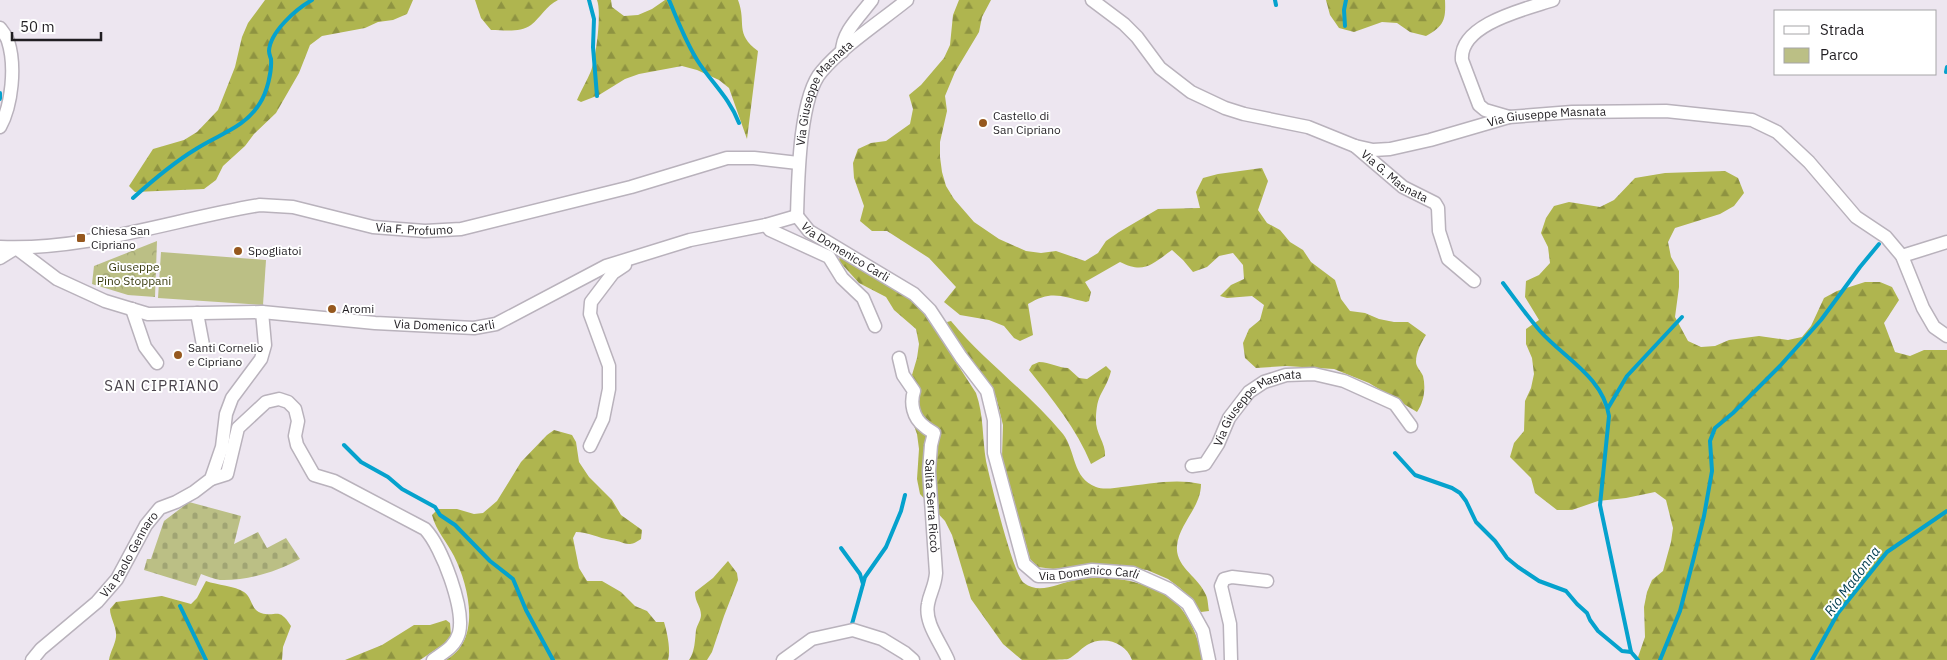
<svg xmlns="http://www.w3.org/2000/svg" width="1947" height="660" font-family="'IBM Plex Sans',sans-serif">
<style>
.green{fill:#bbbf85}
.forest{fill:url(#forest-firs)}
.cemetery{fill:url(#cemetery-stones)}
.park{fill:url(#park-crowns)}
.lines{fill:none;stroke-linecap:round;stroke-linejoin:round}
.stream{stroke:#05a2cd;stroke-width:4}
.minor-casing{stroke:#b9b2bc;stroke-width:15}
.minor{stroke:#fff;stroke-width:12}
.poi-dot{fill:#96581e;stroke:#fff;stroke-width:2}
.labels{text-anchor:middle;stroke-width:4;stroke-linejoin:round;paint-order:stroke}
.street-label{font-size:12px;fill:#211e22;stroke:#fff}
.poi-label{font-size:12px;fill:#211e22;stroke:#fff;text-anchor:start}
.park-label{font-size:12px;fill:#3b3d12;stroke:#fff}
.water-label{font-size:14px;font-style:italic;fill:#013c4e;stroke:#fff}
.quarter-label{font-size:15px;letter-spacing:1px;fill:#4a444c;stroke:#fff}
</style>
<defs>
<pattern id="forest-firs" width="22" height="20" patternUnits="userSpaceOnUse" patternTransform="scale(1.25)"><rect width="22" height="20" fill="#afb54f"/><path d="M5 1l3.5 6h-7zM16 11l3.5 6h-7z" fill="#8e9341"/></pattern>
<pattern id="cemetery-stones" width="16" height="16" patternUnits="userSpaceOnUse" patternTransform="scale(1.25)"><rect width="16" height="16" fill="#bbbf85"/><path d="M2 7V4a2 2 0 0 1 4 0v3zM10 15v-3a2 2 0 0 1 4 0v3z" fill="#a0a473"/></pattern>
<pattern id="park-crowns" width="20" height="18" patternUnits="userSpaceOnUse" patternTransform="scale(1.25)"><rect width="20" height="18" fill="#bbbf85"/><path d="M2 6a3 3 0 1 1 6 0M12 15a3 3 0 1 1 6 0" fill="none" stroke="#a0a473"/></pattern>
</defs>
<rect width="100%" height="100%" fill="#ede6f0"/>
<!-- green -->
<path class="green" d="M161 252 266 260 263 305 158 298Z"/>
<!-- forest -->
<g class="forest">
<path d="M265 0H413L407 14 393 20 378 22 365 28 322 36 310 45 299 73 276 113 254 134 245 146 223 166 216 180 204 189 135 192 129 186 153 149 184 140 197 132 218 110 235 67 242 37 248 23Z"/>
<path d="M475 0H558C546 6 541 17 531 25 520 33 504 30 491 30L481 18Z"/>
<path d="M597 0H611L612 7 624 16 638 15 652 9 665 0H738C747 24 734 33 758 51L747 139 729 88 719 80 697 70 682 66 639 74 625 79 599 95 581 102 577 100C581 90 587 81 591 71 596 58 602 12 597 0Z"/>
<path d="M959 0H991L982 17 979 32 955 72 945 96 947 111 940 142V157L942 172 946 186 954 199 974 222 999 239 1026 251 1041 253 1056 251 1085 261 1098 253 1106 241 1119 232 1158 209 1200 208 1196 192 1203 178 1218 174 1262 168 1268 181 1258 210 1267 223 1280 230 1290 242 1303 250 1311 262 1335 280 1341 299 1350 311 1365 313 1379 319 1394 322H1408L1426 335C1421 343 1416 352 1416 362 1416 367 1421 371 1423 376 1426 388 1424 402 1417 412L1369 383 1334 369 1286 366 1256 368 1245 358 1243 343 1249 329 1260 320 1264 305 1252 296 1227 298 1220 296 1231 285 1244 279 1243 265 1233 253 1219 256 1207 267 1193 272 1183 260 1172 250C1151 265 1144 274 1120 262L1085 282 1091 292 1089 301 1086 302C1061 296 1051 290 1028 304L1033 335 1020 341 1014 338 1004 326 989 320 960 315 944 302 956 287 929 258 887 231H872L860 221 864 206 854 178 853 163 858 149 871 143 886 141 910 124 913 109 909 95 921 85 944 58 950 45 953 15Z"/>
<path d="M1326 0H1445C1446 20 1444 26 1426 36L1410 32 1397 23 1382 22 1354 32 1339 28 1330 15Z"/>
<path d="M1725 171 1738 178 1744 193 1734 206 1720 214 1675 228 1668 242 1671 257 1679 271V287L1675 317 1688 341 1701 347 1715 346 1729 340 1759 336 1788 340 1802 337 1811 326 1824 298 1837 291 1865 282H1880L1892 287 1899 300 1884 323 1895 352 1910 356 1924 350H1947V660H1637L1645 637 1644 607 1647 592 1652 580 1663 571 1671 542 1673 528 1666 500 1655 492 1626 498 1598 501 1572 510H1557L1535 493 1531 478 1510 457 1514 443 1524 431 1525 401 1531 388 1534 374 1532 358 1526 344V329L1539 320 1525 297 1526 281 1539 275 1550 263 1548 247 1541 233 1546 218 1554 206 1569 202 1600 207 1614 200 1635 178 1665 173Z"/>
<path d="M840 255 917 302 976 393C984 416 982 437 986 461 990 479 1013 575 1024 583 1040 595 1058 583 1075 580 1109 573 1162 582 1183 611 1193 624 1200 644 1203 660H1132C1126 642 1103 635 1087 645 1080 649 1075 656 1068 659 1062 660 1031 660 1022 660L1003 644 971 599 952 535 945 521 920 494 917 479 919 449 917 434 912 420 920 398 912 375 917 358 919 344 916 329 894 310 886 297 859 283 839 261Z"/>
<path d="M951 321C985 362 1029 393 1063 434 1076 451 1072 478 1096 487 1103 490 1115 488 1122 487 1148 484 1176 478 1201 484 1201 508 1179 523 1177 546 1175 567 1199 577 1206 595 1208 599 1208 606 1209 611L1201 612 1180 588 1168 579 1147 570 1096 564 1053 569 1038 567 1030 559 1002 457 1003 425 996 397 991 387 975 368 950 331 947 322Z"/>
<path d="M1039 362C1050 362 1058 368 1068 368L1079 378 1087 379 1106 366 1111 371C1109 380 1104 388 1100 396 1097 402 1096 412 1096 419 1095 433 1106 443 1105 456L1091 464C1076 428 1053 400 1029 370L1032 365Z"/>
<path d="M554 430 572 435 576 442 579 462 589 477 612 500 621 515 642 530 641 539C627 549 625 541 611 540 598 538 588 532 576 532L573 538 579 568 587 581H602L621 592 635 606 647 611 656 622H664C667 632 671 650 668 660H446C482 640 469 586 454 556 447 542 436 531 432 515L438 509H457L474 514 483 513 497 501 521 462 547 435Z"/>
<path d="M728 561 737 573 738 580 724 616 712 652 707 660H689C695 652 695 639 696 630 697 625 701 620 701 615 701 606 695 603 695 592L713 578Z"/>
<path d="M206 581C217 585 235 586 244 592 252 597 251 610 261 613 277 618 278 606 291 626L283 647 282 660H109C110 652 115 645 116 637 117 627 110 618 110 609L116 602 162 596 191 604 197 598Z"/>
<path d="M446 620 450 623 451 635 444 644 420 660H345L382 645 414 625H430Z"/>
</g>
<!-- cemetery -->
<path class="cemetery" d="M189 502 241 516 234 544 258 532 267 548 286 538 300 559C276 572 247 581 220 580 214 579 207 576 201 574L196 586 144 570 147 559H151L164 521Z"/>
<!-- park -->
<path class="park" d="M157 241 155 297 128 295 92 284 94 266Z"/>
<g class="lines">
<!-- stream -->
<g class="stream">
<path d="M589 0 594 19 593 47 597 96"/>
<path d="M669 0C678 21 686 43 699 63 713 84 730 99 739 123"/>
<path d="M1275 0 1276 5"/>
<path d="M1345 26 1344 10 1346 0"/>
<path d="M1946 72 1947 67"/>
<path d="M0 93V99"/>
<path d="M133 198C153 180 173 163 196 149 219 134 245 128 260 103 267 92 272 72 271 59 270 56 269 54 269 51 270 32 296 9 312 0"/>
<path d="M1503 283C1515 299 1527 316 1540 331 1564 358 1603 377 1609 416L1600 505 1631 652 1638 660"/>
<path d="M1608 408 1627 376 1682 317"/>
<path d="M344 445 361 462 388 477 402 489 435 507 440 515 455 525 490 561 513 579 526 610 553 660"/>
<path d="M1395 453 1415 475 1452 488 1460 493 1466 501 1476 522 1495 541 1507 558 1518 567 1539 581 1566 591 1577 604 1587 613 1590 620 1598 631 1622 651 1631 652"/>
<path d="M841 548 860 574 863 584"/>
<path d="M180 606 206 660"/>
<path d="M852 624 865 577 886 547 901 511 905 495"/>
<path d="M1660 660 1680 611 1694 557 1704 516 1712 471 1710 441 1715 428 1733 413 1780 366 1821 320 1860 267 1879 244"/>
<path d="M1812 660 1838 613 1887 552 1947 511"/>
</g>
<!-- minor casing -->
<g class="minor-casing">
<g id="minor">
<path id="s1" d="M1092 0 1124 24 1137 37 1160 68 1191 92 1225 108 1244 114 1308 127 1355 146 1373 150 1390 149 1430 140 1509 117 1572 112 1666 111 1752 120 1777 132 1809 162 1856 217 1886 237 1902 256 1923 308 1934 327 1947 336"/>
<path d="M0 28C3 32 7 37 8 41 16 66 12 105 0 127"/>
<path d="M842 52C842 32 860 16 872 0"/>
<path d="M1509 117 1485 110 1479 105 1462 60C1459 24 1526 9 1553 0"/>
<path id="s2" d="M1355 146 1403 187 1435 203 1438 208 1439 231 1448 259 1474 281"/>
<path id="s3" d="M797 216 809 231 914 294 930 310 961 357 987 391 994 420V453L1024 564 1038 576H1057L1092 570 1133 573 1169 589 1188 604 1203 631 1209 660"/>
<path id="s4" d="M797 216C798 182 799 96 822 71 843 46 881 21 907 0"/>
<path d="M766 225 770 230 829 257 842 278 863 298 875 326"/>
<path id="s5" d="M0 247C86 251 175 219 260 205L293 207 373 227 425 231 461 229 631 187 727 158H754L798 163"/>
<path d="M1902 256 1947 242"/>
<path id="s6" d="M0 258 16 248 57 279 105 301 148 314 262 312 375 323 474 328 496 324 606 266 690 240 766 225 797 216"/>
<path d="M132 309 145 347 157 363"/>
<path d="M197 313 203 345"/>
<path id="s7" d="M899 358 903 375 914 391C910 403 913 418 924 426 927 429 930 430 934 433L931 445 929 471 936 573C935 587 930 592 928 604 924 623 941 643 948 660"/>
<path d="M590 446 603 419 609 389V366L590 314 591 302 613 273 625 265"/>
<path id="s8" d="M1192 466 1205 464 1218 444 1229 418 1249 392 1264 382 1286 375 1314 374 1344 381 1395 404 1411 426"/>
<path d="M211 479 227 474 238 428 266 402 279 399 288 402 295 409 298 421 295 436 297 445 314 475 334 481 425 529C442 547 465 609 459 633 455 647 444 652 433 660"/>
<path id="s9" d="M32 660 41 649 97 602 117 579 146 525 160 508 176 502 194 492 211 479 222 447 226 414 232 398 261 359 265 345 262 312"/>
<path d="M783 660 812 639 853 630 882 639 905 653 913 660"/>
<path d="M1231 660 1230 624 1221 586 1224 579 1232 577 1267 581"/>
</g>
</g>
<!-- minor -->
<use href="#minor" class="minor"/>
</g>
<!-- markers -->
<g class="poi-dot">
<circle cx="983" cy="123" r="5"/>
<rect x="76" y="233" width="10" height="10" rx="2.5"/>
<circle cx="238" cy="251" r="5"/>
<circle cx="332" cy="309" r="5"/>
<circle cx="178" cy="355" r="5"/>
</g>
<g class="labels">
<!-- street labels -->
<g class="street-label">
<text dy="4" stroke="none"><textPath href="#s4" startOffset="130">Via Giuseppe Masnata</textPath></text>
<text dy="4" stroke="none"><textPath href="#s1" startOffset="506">Via Giuseppe Masnata</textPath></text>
<text dy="4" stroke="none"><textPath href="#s2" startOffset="50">Via G. Masnata</textPath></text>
<text dy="4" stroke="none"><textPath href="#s5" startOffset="421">Via F. Profumo</textPath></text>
<text dy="4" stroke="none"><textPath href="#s3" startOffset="61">Via Domenico Carli</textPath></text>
<text dy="4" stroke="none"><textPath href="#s6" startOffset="465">Via Domenico Carli</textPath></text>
<text dy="4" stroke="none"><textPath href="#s8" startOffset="95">Via Giuseppe Masnata</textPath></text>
<text dy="4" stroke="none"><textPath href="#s7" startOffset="161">Salita Serra Riccò</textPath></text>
<text dy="4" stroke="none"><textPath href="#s9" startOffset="145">Via Paolo Gennaro</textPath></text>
<text dy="4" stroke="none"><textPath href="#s3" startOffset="511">Via Domenico Carli</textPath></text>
</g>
<!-- poi labels -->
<g class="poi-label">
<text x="993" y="120">Castello di<tspan x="993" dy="14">San Cipriano</tspan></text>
<text x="91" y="235">Chiesa San<tspan x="91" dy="14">Cipriano</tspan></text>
<text x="248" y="255">Spogliatoi</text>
<text x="342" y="313">Aromi</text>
<text x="188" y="352">Santi Cornelio<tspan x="188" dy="14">e Cipriano</tspan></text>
</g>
<!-- park labels -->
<g class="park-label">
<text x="134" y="271">Giuseppe<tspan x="134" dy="14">Pino Stoppani</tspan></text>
</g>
<!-- water labels -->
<g class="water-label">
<text transform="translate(1852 581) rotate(-53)" y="5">Rio Madonna</text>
</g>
<!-- quarter labels -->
<g class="quarter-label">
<text x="162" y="391">SAN CIPRIANO</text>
</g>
</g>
<!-- legend -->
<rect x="1774" y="10" width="162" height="65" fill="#ffffff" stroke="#a6a5a7"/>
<rect x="1784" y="26" width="25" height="8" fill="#ffffff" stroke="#a6a5a7"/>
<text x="1820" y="35" font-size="15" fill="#211e22">Strada</text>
<rect x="1784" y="48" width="25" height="15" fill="#bbbf85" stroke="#a6a5a7"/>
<text x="1820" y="60" font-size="15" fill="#211e22">Parco</text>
<!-- scale -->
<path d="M12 32v8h89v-8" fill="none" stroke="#211e22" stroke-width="2.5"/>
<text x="20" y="32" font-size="15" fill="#211e22" stroke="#ffffff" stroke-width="4" paint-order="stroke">50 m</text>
</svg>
